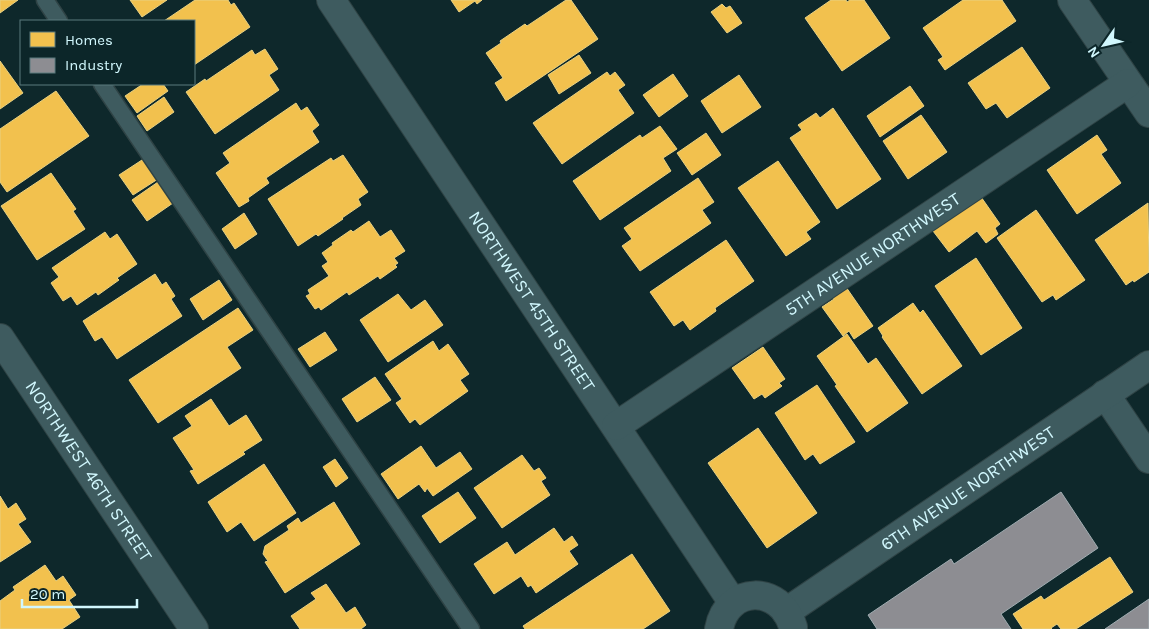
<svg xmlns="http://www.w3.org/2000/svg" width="1149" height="629" font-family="Karla,sans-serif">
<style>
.homes{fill:#f2c14e;stroke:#e8d182}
.industry{fill:#8d8d92;stroke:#a1adb2}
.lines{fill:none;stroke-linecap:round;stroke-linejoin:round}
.lane-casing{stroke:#2f4345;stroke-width:19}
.street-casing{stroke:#2f4345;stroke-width:30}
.lane{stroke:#3e5b5f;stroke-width:16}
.street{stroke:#3e5b5f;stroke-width:28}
.labels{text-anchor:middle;stroke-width:5;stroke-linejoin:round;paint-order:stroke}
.street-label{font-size:18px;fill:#d1f7fd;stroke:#0c2629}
</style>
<rect width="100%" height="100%" fill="#0e282b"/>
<!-- homes -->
<g class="homes">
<path d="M0 0H18L0 13Z"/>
<path d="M130 0H167L142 17Z"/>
<path d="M195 0H228L231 5 234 3 250 27 194 65V21H164Z"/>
<path d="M451 0H482L477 4 475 1 459 12Z"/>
<path d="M566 0H571L598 39 506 101 495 83 503 78 486 53 501 43 500 41 525 24 527 26Z"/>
<path d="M831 0H846L847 2 850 0H864L890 38 842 71 805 18Z"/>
<path d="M963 0H1002L1016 21 945 70 938 60 943 57 923 28Z"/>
<path d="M722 4 726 8 730 6 742 23 727 33 711 12Z"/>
<path d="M1022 47 1050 88 1007 118 996 103 986 109 968 83Z"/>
<path d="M265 49 278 69 269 75 279 90 215 134 186 92 205 79 206 81 252 50 255 55Z"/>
<path d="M579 55 591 73 559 94 548 75Z"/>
<path d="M0 61 23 93 0 109Z"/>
<path d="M607 72 610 76 615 72 625 85 618 90 634 113 562 164 533 123Z"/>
<path d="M673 74 688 96 659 117 643 95Z"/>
<path d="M739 75 761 107 722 133 701 101Z"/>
<path d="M143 84H163L168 91 137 113 125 96Z"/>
<path d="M910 86 924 106 880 137 867 116Z"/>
<path d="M56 91 89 136 7 192 0 182V129Z"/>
<path d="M164 97 174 112 147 131 137 116Z"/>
<path d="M296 103 301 111 307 107 319 125 312 131 319 142 266 178 269 183 248 198 249 201 239 207 216 173 230 163 223 153Z"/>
<path d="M833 108 881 179 837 209 790 138 802 130 798 125 816 113 820 118Z"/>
<path d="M921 115 947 152 908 179 883 141Z"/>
<path d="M660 126 677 149 663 158 671 171 600 220 573 181 640 135 642 138Z"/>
<path d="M706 133 721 155 692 175 677 153Z"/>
<path d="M1097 135 1107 150 1101 154 1121 183 1077 214 1047 170Z"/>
<path d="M343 155 368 192 358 199 361 205 342 218 343 219 318 236 316 234 298 246 268 199 331 158 333 161Z"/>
<path d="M145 158 158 179 133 195 119 175Z"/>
<path d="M778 161 820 222 806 232 811 239 786 256 738 188Z"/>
<path d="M51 173 76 209 73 211 85 229 37 260 1 206Z"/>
<path d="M698 178 714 202 702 210 711 223 640 271 622 246 632 239 624 228Z"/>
<path d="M158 182 173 203 147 221 132 200Z"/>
<path d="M979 194 1000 224 995 228 998 234 986 243 977 231 949 252 933 231 961 211Z"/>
<path d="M1148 203 1149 272 1134 282 1133 280 1126 285 1095 240Z"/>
<path d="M1036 210 1085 280 1056 300 1053 295 1042 302 997 238Z"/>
<path d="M244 213 257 234 235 249 222 229Z"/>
<path d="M369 221 380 237 391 230 405 251 394 258 398 263 395 265 397 267 380 279 378 276 349 295 347 292 321 310 319 307 315 309 306 296 310 294 308 290 329 276 322 266 328 262 322 253 333 245 332 243 351 230 353 232Z"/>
<path d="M105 232 110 239 117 234 137 264 117 278 119 280 98 295 96 292 77 305 71 296 63 301 51 283 59 277 52 268Z"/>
<path d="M726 240 754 281 715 308 716 311 690 330 683 320 674 326 650 292Z"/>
<path d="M976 258 1022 328 981 355 935 286Z"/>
<path d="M155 274 162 285 166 282 175 296 171 299 182 316 117 359 102 337 95 341 83 321Z"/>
<path d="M219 280 232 300 203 320 190 299Z"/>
<path d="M846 287 873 326 854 339 849 331 843 336 822 307 834 299 833 297Z"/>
<path d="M398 294 411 310 425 300 443 325 388 362 360 320Z"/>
<path d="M913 303 920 313 923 310 962 366 922 394 882 337 883 336 878 328Z"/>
<path d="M238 308 253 330 227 347 241 368 158 423 129 380Z"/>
<path d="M325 332 337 350 310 367 298 349Z"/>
<path d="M847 334 868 364 876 358 908 403 867 432 835 386 837 385 817 356Z"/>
<path d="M433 341 439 351 448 344 469 374 460 380 468 391 420 425 415 419 410 423 396 403 402 399 385 374Z"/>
<path d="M763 347 785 379 779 383 782 386 765 398 762 394 754 399 732 368Z"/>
<path d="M375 377 391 400 357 422 342 399Z"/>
<path d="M817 385 855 442 820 464 813 454 805 460 775 413Z"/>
<path d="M211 399 229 426 246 415 262 440 243 452 245 454 198 484 190 471 194 470 173 438 192 426 185 416Z"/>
<path d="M758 428 817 513 767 548 708 463Z"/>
<path d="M421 446 436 468 460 452 472 469 433 496 427 488 425 492 419 484 398 499 381 474Z"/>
<path d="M522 455 534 471 539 468 546 478 541 481 550 495 502 528 474 488Z"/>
<path d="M335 459 348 478 336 487 323 467Z"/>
<path d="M264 464 296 513 254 541 241 522 227 532 208 502Z"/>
<path d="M458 492 476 518 440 543 422 516Z"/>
<path d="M0 496 8 509 16 503 26 519 18 524 31 542 0 562Z"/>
<path d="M334 502 360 544 285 593 265 562 268 561 263 554 265 546 289 530 287 526 298 518 301 523Z"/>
<path d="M554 528 564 542 572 536 578 545 569 551 578 564 536 593 531 585 528 587 521 576 494 594 474 564 507 542 515 555Z"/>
<path d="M632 554 670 611 643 629H525L523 626Z"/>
<path d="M1110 557 1133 592 1076 629H1061L1057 624 1051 628 1052 629H1023L1013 614 1041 596 1044 600Z"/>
<path d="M45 565 56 581 63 576 76 595 69 600 80 617 62 629H0V601L15 590 13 587Z"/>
<path d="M326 584 346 613 355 607 366 625 361 629H300L291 616 316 599 311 593Z"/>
</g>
<!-- industry -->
<g class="industry">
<path d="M1061 492 1098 548 1001 614 1011 629H877L868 615 951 559 954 564Z"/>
<path d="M1149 599V629H1105Z"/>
</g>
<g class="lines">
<!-- lane casing -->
<g class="lane-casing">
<g id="lane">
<path d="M45 0 59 21"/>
<path d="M102 84 471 629"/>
</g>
</g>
<!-- street casing -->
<g class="street-casing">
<g id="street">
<path id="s1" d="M331 0 733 603"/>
<path d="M1072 0 1149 113"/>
<path id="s2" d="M0 338 194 629"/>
<path d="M1105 394 1149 459"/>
<path id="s3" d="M616 426 1128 83"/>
<path id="s4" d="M786 612 1149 365"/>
<path d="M719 629C727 585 781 584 793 627"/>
</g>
</g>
<!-- lane -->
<use href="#lane" class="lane"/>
<!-- street -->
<use href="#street" class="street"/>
</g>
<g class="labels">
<!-- street labels -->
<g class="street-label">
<text dy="6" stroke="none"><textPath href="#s3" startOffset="309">5TH AVENUE NORTHWEST</textPath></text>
<text dy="6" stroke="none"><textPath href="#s1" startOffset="362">NORTHWEST 45TH STREET</textPath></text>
<text dy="6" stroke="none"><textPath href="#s2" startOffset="160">NORTHWEST 46TH STREET</textPath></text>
<text dy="6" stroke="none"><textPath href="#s4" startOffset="220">6TH AVENUE NORTHWEST</textPath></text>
</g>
</g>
<!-- legend -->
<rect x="20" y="20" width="175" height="65" fill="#0c2629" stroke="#5b7a7e"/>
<rect x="30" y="32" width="25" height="15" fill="#f2c14e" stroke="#5b7a7e"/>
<text x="65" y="45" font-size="15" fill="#d1f7fd">Homes</text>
<rect x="30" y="58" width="25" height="15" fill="#8d8d92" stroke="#5b7a7e"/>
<text x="65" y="70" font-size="15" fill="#d1f7fd">Industry</text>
<!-- north arrow -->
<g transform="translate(1104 45) rotate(236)" stroke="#0c2629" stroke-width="4" paint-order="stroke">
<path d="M0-4L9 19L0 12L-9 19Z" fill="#d1f7fd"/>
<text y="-8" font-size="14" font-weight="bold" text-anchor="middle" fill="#d1f7fd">N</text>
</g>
<!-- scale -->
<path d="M22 599v8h115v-8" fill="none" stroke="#d1f7fd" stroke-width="2.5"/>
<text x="30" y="599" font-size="15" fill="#d1f7fd" stroke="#0c2629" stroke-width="4" paint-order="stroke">20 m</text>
</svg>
